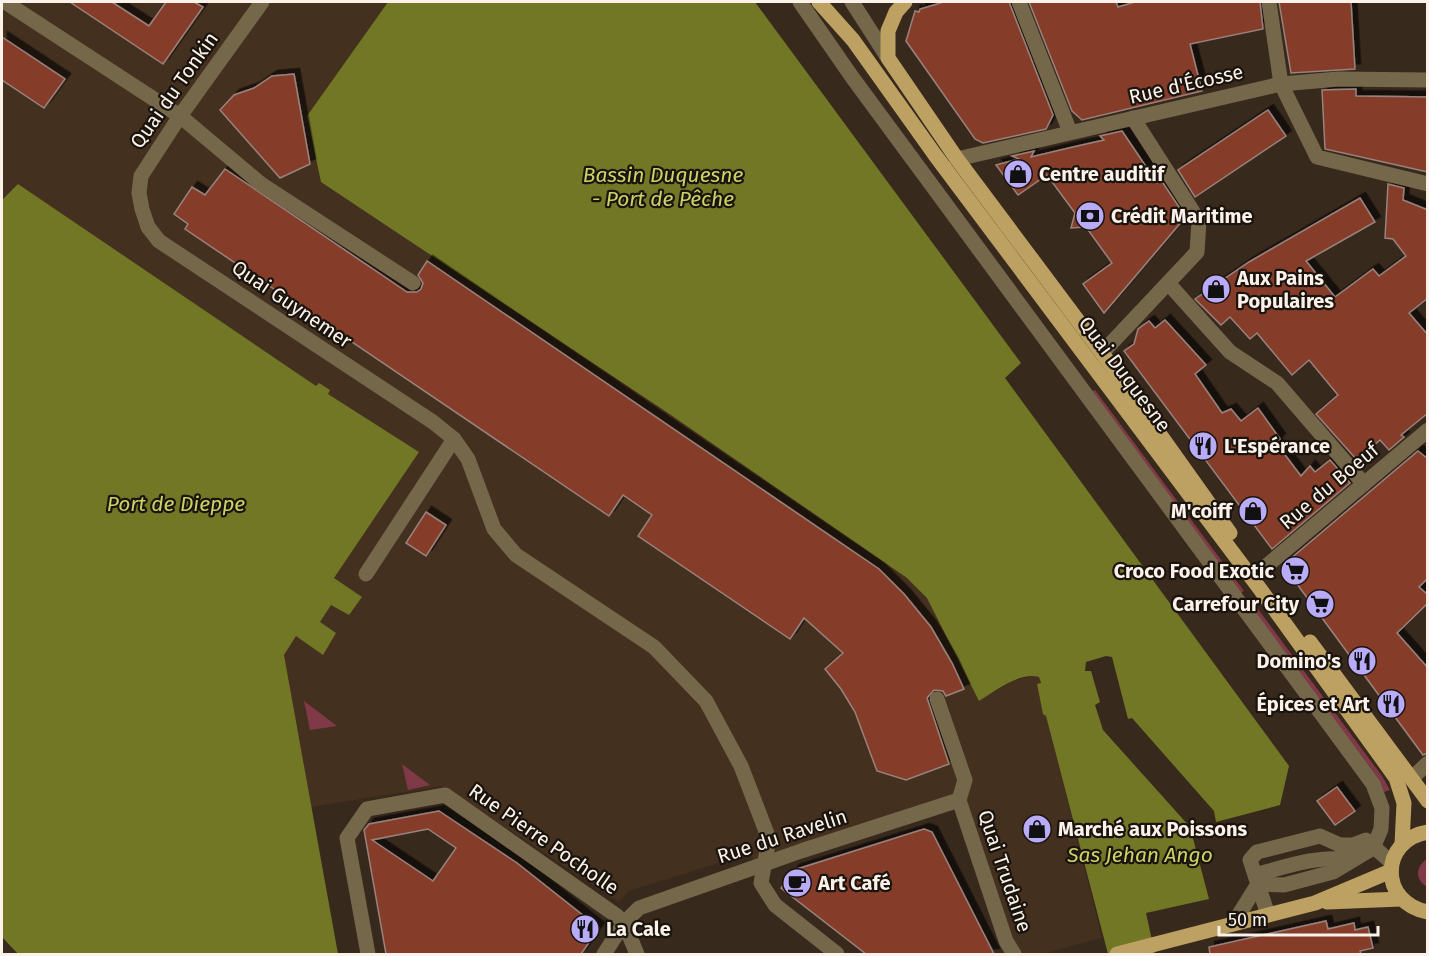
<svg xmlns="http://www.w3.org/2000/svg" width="1429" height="956" font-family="'Fira Sans',sans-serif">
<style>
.built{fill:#44301f}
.green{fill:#803947}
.water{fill:#727725}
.building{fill:#853d2b;stroke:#99827c;stroke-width:1.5;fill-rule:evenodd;filter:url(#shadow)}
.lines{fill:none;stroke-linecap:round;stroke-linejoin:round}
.minor{stroke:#75674a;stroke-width:15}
.major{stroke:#bca162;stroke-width:15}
.labels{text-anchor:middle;stroke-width:4.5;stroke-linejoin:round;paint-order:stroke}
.street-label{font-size:20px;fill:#fcf2ea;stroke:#1a140e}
.poi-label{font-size:20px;font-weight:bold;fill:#fcf2ea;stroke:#1a140e;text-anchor:start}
.water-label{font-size:21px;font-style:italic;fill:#ccd366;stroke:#1a140e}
</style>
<defs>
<filter id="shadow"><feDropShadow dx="5.5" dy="-5.5" stdDeviation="0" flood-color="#0009"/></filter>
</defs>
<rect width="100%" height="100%" fill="#38291d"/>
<!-- built -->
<path class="built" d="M2 2H388L307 116 665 411 917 585 928 598 946 632 979 701 1013 681 1034 675 1039 677 1041 684H1037L1043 714 1046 715 1102 938 1041 954H1007L952 800 754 862 745 843 734 858 629 891 619 902 442 786 311 807 284 655 296 636 320 622 331 604 349 615 361 597 334 578 419 452 328 394 330 390 316 387 18 184 2 200Z"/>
<!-- green -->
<g class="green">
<path d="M1095 390 1244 591 1240 594 1091 392Z"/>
<path d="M1255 605 1382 776 1390 790 1384 792 1378 778 1250 608Z"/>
<path d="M304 701 337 726 310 730Z"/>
<path d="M402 764 430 785 408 790Z"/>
<path d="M1427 859H1428L1427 887C1415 880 1415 867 1427 859Z"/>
</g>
<!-- water -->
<g class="water">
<path d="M388 2H755L1021 363 1005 378 1289 766 1280 805 1216 822 1214 811 1132 718 1128 719 1112 657 1106 656 1086 662 1085 671H1091L1100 702 1095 705 1103 730 1190 827 1209 899 1146 913 1155 954H1108L1046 716 1043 714 1037 684 1041 683 1039 677C1020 671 994 692 979 701L927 598 907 578 665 411 321 182 307 116Z"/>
<path d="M18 184 316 386 319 383 330 390 328 394 419 452 334 578 362 597 349 615 331 605 320 622 336 633 323 655 296 636 284 655 338 954H18L2 937V200Z"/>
</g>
<!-- building -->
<g class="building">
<path d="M70 2H112L149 26 166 2H194L203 7 163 64Z"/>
<path d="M944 2H1009L1053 115 1046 129 983 143 975 139 906 41 915 11 919 12 920 9Z"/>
<path d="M1029 2H1116L1118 7 1135 2H1260L1263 29 1190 44 1202 91 1082 120 1072 111Z"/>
<path d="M1279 2H1351L1355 69 1291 73Z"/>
<path d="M2 37 65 79 44 108 2 80Z"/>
<path d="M294 74 310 164 280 178 220 110 234 95 254 88 272 76Z"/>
<path d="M1356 89V96L1428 97V172L1325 149 1322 90Z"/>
<path d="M1268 110 1286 136 1195 197 1178 170Z"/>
<path d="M1122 131 1157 183 1161 180 1179 207 1175 210 1183 220 1104 313 1083 284 1112 263 1086 227 1071 228 1075 213 1047 175 1018 195 996 165 1019 159 1012 156 1034 151 1031 157 1073 147 1104 140 1100 136Z"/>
<path d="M225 169 407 292H417L421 289 423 283 418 275 427 261 879 569 904 594 931 627 952 663 964 689 946 696 943 691 934 690 927 698 949 764 906 780 877 771 855 712 841 689 825 669 843 653 804 618 790 639 638 536 652 515 623 495 609 516 185 229 188 224 174 214 192 187 205 195Z"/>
<path d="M1388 184 1404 188 1403 200 1428 210V298L1409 313 1428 335V413L1401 435 1404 437 1389 450 1380 440 1357 460 1316 414 1338 395 1309 360 1292 375 1257 333 1250 339 1230 317 1221 325 1195 299 1249 262 1360 198 1375 222 1306 261 1335 297 1373 269 1379 276 1406 256 1393 239 1385 238Z"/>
<path d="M1165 320 1206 365 1195 374 1222 413 1231 409 1241 421 1258 408 1280 439 1276 443 1301 476 1310 466 1315 472 1330 460 1350 483 1272 549 1124 351 1134 344 1138 329 1149 321 1155 328Z"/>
<path d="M1418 451 1428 459V578L1419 587 1428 595V603L1397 633 1428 668V753L1423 755 1283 565Z"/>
<path d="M426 512 446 525 426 556 406 543Z"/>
<path d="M1337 787 1355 811 1335 825 1317 801Z"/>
<path d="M439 811 517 863 599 928 581 954H386L364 830 369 824ZM428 829 456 848 433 881 372 840Z"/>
<path d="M924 829 932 832 994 954H866L781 888 794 870Z"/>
<path d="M1326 921 1328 929 1354 923 1355 930 1368 927 1373 948 1360 951 1361 954H1210L1209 947Z"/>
</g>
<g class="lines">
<!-- minor -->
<g class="minor">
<path d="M5 2 180 116 261 184 413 283"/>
<path d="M262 2 180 116 141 176 139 193 142 209 148 227 159 241 433 422 454 439 468 459 494 529 516 555 654 647 706 701 741 766 769 839 761 883 775 905 837 954"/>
<path d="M800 2 852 77 1373 784 1382 808 1381 829 1373 848 1333 872 1284 885 1258 884 1233 924"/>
<path d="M852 2 888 58"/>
<path d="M1019 2 1070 132"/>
<path d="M1269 2 1281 84 1317 157 1428 184"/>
<path d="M957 159 1281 84 1339 79 1428 80"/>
<path d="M1168 283 1230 352 1277 383 1364 484"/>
<path d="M1102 353 1197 252 1199 221 1133 118"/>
<path d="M1258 573 1428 430"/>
<path d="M366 574 454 439"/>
<path d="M937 699 965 780 959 800"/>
<path d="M1412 778 1428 763"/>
<path d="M959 800 1006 941 1014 954"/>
<path d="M1258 884 1262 873C1294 864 1319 856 1351 859"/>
<path d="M1268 915 1250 860 1257 852 1320 836 1340 845H1353L1366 840 1392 863"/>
<path d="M368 954 347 838 367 809 445 795 617 916 624 923 637 954"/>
<path d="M604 954 624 923 639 908 801 851 959 800"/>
</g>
<!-- major -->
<g class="major">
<path d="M819 2 853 40 935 155 1260 589 1396 778 1404 803 1402 844"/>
<path d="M905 2 896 12 888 31V58L957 159 1102 353 1230 533"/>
<path d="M1310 642 1428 801"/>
<path d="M1428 832C1379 840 1379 903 1428 912"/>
<path d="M1327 902 1401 899"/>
<path d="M1117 954 1315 903 1391 871"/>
</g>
</g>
<!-- icons -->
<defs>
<g id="shop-disc" transform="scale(1.5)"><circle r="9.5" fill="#b9abf7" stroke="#1a140e"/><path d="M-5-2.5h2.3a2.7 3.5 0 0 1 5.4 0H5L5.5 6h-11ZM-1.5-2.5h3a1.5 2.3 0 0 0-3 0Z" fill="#111"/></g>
<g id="bank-disc" transform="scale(1.5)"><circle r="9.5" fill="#b9abf7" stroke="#1a140e"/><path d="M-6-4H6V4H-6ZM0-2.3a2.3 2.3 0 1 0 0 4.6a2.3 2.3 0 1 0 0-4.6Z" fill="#111"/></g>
<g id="restaurant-disc" transform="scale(1.5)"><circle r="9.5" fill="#b9abf7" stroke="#1a140e"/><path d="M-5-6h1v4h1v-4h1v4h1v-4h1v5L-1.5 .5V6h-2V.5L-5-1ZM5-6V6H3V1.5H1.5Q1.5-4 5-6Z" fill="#111"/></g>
<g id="supermarket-disc" transform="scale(1.5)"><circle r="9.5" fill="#b9abf7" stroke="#1a140e"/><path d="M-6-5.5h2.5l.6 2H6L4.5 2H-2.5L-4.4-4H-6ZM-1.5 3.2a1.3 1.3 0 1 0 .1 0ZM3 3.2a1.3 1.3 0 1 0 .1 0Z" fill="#111"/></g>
<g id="cafe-disc" transform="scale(1.5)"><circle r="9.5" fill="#b9abf7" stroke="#1a140e"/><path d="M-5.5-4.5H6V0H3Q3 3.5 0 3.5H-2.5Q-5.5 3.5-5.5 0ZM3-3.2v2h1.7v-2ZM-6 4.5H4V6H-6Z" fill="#111"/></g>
</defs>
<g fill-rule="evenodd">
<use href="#shop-disc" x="1018" y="174"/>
<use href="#bank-disc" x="1090" y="216"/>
<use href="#shop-disc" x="1216" y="289"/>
<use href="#restaurant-disc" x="1203" y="446"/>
<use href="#shop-disc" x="1253" y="511"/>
<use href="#supermarket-disc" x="1295" y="571"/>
<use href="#supermarket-disc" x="1320" y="604"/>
<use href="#restaurant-disc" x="1362" y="661"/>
<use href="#restaurant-disc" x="1391" y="704"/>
<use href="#shop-disc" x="1037" y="829"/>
<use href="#cafe-disc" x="797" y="883"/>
<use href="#restaurant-disc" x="585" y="929"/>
</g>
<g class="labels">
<!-- street labels -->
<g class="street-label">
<text transform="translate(1186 84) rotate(-13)" y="7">Rue d'Écosse</text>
<text transform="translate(174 90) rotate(-55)" y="7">Quai du Tonkin</text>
<text transform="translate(292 304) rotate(34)" y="7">Quai Guynemer</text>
<text transform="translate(1125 374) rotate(53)" y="7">Quai Duquesne</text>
<text transform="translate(1329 486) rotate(-40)" y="7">Rue du Boeuf</text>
<text transform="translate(782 836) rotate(-18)" y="7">Rue du Ravelin</text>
<text transform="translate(544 839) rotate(35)" y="7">Rue Pierre Pocholle</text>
<text transform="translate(1005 871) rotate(71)" y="7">Quai Trudaine</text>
</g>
<!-- poi labels -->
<g class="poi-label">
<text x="1039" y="181">Centre auditif</text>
<text x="1111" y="223">Crédit Maritime</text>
<text x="1237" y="285">Aux Pains<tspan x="1237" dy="23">Populaires</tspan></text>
<text x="1224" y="453">L'Espérance</text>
<text x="1232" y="518" text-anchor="end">M'coiff</text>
<text x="1274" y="578" text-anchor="end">Croco Food Exotic</text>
<text x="1299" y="611" text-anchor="end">Carrefour City</text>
<text x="1341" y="668" text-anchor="end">Domino's</text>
<text x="1370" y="711" text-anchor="end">Épices et Art</text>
<text x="1058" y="836">Marché aux Poissons</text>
<text x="818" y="890">Art Café</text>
<text x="606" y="936">La Cale</text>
</g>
<!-- water labels -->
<g class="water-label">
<text x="663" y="182">Bassin Duquesne<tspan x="663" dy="24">- Port de Pêche</tspan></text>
<text x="176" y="511">Port de Dieppe</text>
<text x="1140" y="862">Sas Jehan Ango</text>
</g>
</g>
<!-- border -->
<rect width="1429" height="956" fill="none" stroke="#fcf2ea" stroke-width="6"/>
<!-- scale -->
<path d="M1219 926v9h159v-9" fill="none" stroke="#fcf2ea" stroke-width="3"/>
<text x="1228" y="926" font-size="18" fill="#fcf2ea" stroke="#1a140e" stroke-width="4.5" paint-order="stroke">50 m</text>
</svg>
